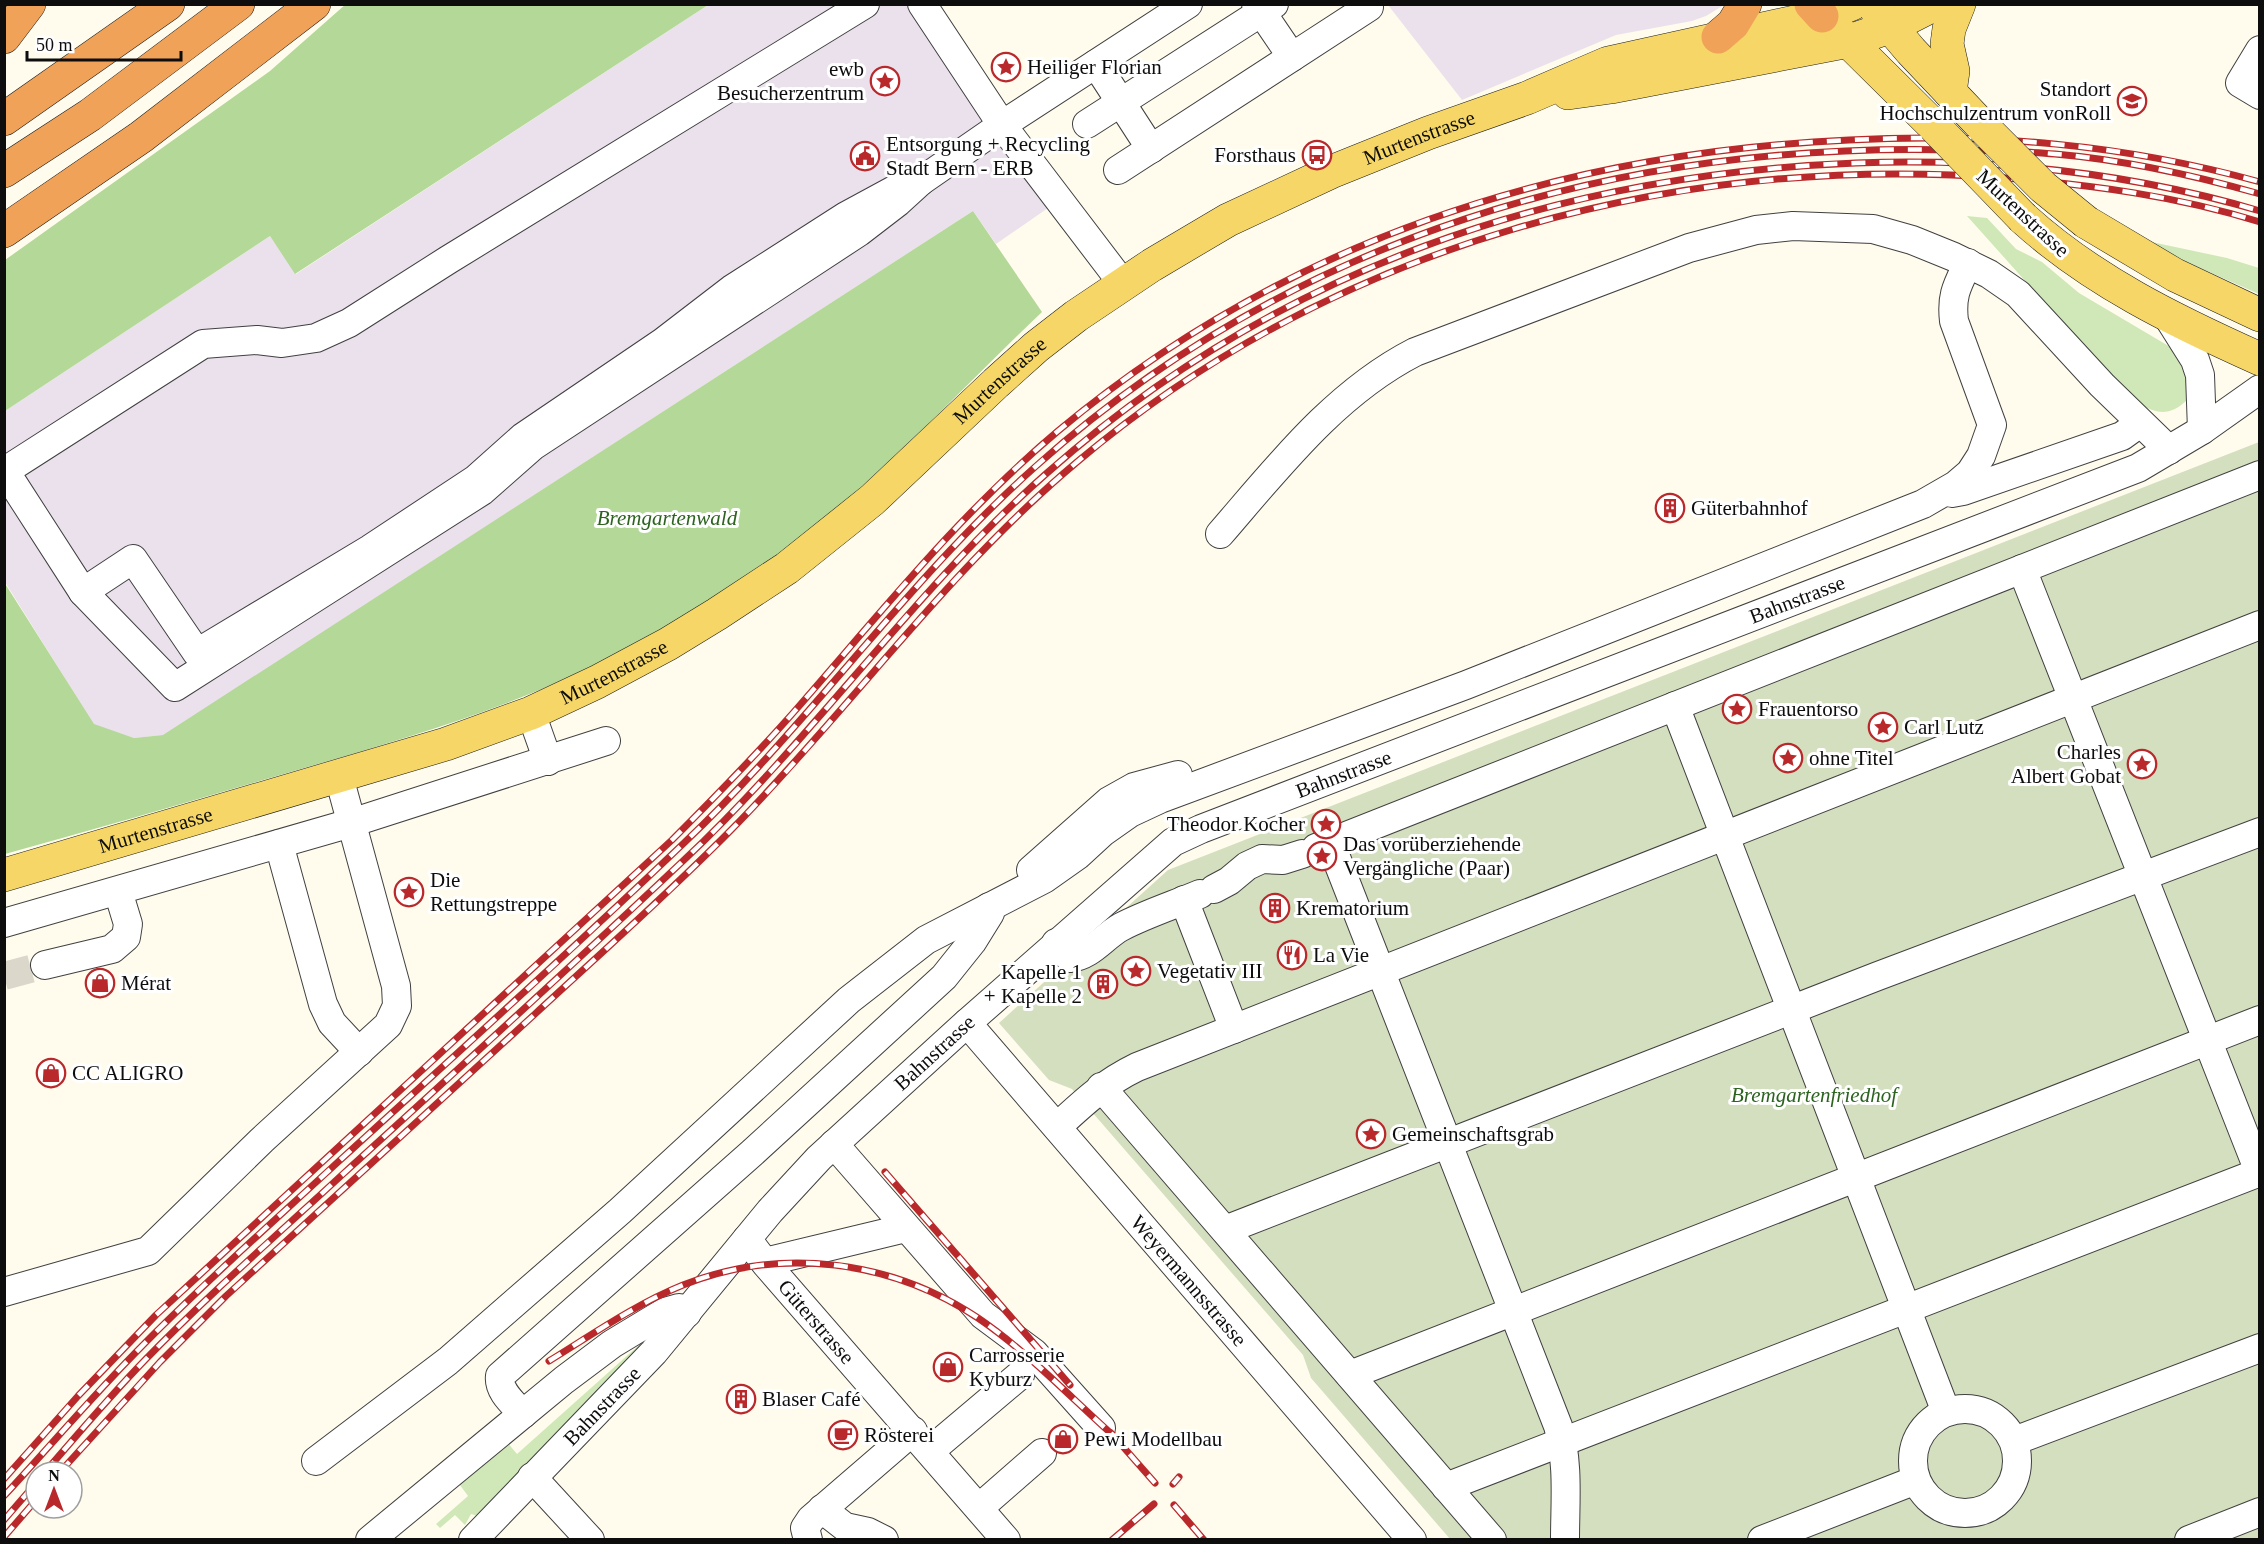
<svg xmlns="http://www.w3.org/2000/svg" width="2264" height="1544" font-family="Georgia,serif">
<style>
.industrial{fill:#ebe1ec}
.green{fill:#d0e8b8}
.forest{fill:#b3d898}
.cemetery{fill:#d4dfbf}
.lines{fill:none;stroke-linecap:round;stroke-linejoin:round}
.minor-tunnel{stroke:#dbd8cb;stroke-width:28;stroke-dasharray:28 14;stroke-linecap:butt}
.minor-casing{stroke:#404040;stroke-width:30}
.major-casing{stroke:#1e1e1e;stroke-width:34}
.highway-casing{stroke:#1e1e1e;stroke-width:34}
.minor{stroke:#fff;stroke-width:28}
.major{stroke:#f5d667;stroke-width:33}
.highway{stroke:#f0a259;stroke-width:33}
.rail-casing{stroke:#b9292c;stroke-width:7}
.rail{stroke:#fff;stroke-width:4.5;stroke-dasharray:14;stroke-linecap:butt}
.major-bridge-casing{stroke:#1e1e1e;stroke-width:34;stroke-linecap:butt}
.major-bridge{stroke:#f5d667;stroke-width:33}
.labels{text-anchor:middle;stroke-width:6;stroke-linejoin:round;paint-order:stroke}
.poi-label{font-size:21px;fill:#0d0d0d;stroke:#fff;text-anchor:start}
.street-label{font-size:21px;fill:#0d0d0d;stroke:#fff}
.park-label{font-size:21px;font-style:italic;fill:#2c631f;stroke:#fff}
</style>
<rect width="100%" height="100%" fill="#fffced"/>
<!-- industrial -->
<g class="industrial">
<path d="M708 5H922L1058 201 996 244 973 211 164 735 134 738 94 725 5 582V411L270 236 296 274Z"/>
<path d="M1388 5H1724L1706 16 1692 21 1616 35 1462 100Z"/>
</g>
<!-- green -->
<g class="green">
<path d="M1967 216 1987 218 2016 249 2042 262 2079 293 2172 348 2186 363 2188 399C2167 420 2153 412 2131 399Z"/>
<path d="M2147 241 2227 258 2259 268V294L2177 258Z"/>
<path d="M657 1329 481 1517 471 1514 465 1525 455 1515 440 1528 436 1524 468 1496 457 1481 506 1441 517 1454Z"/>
</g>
<!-- forest -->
<g class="forest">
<path d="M346 4 708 5 295 274 270 236 5 411V260L270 71Z"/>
<path d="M973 211 1042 312C962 388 888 470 801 538 714 606 608 665 504 704 428 733 348 755 270 778 181 804 93 830 5 854L4 582 94 724 134 738 163 735Z"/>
</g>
<!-- cemetery -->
<path class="cemetery" d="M2259 442V1539H1450L1311 1378 1303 1355 1072 1089 1049 1080 999 1023 1168 870Z"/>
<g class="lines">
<!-- minor-tunnel -->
<path class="minor-tunnel" d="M4 976 45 965"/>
<!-- minor casing -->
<g class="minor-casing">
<g id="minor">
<path d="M922 4 1002 125 1123 284"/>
<path d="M1256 4 1292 57"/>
<path d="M2260 50 2240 83 2260 95"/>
<path d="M1096 64 1151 149"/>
<path d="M1087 124 1274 4"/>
<path d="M1118 170 1369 7"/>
<path d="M921 181 898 202 859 232 533 446 482 491 175 687 83 592 133 559 197 653 370 549 476 479 523 437 663 342 732 289 846 216 894 190Z"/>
<path d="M921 181 1002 125 1188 4"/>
<path d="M2166 314 2195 360 2200 375 2202 430"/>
<path d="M1952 493 1963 491 2122 436 2140 423"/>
<path d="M1220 534C1278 467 1335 393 1415 352L1689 248 1756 230 1793 226 1873 229 1912 240 1954 257 1989 274 2018 294 2102 385 2169 450"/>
<path d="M2022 569 2260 1174"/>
<path d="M83 592 5 471 203 344 257 340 282 343 316 338 349 323 448 260 865 4"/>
<path d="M1675 706 1946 1412"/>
<path d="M531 713 548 761"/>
<path d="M1330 842 1558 1426C1569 1462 1565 1502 1565 1540"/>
<path d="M279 844 323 1004 332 1023 359 1052"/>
<path d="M1316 848 2260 475"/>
<path d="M1031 870 1109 801 1134 787 1178 775"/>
<path d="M1214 889 1229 881 1247 866 1262 859 1283 860 1302 854"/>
<path d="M1184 900 1234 1029"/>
<path d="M4 923 351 823 606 741"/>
<path d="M1056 943 1070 958C1091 956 1103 937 1121 927 1146 914 1174 905 1200 894"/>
<path d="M45 965 112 949 126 937 128 924 118 891"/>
<path id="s1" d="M967 1023 1412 1540"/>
<path d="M1101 1087 1492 1540"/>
<path d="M1057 1127C1083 1103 1104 1083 1137 1067L2260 625"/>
<path d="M834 1144 983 1315 1034 1353 1101 1428"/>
<path d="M1225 1230 1878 976 2260 832"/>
<path id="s2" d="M747 1239 766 1264 1006 1540"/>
<path d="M765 1262 906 1228"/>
<path d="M4 1292 148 1251 262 1140 388 1025 397 1006 396 986 339 777"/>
<path d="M1350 1375 2260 1020"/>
<circle cx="1965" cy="1461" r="52"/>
<path d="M523 1414C513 1403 498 1391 500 1376L752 1153 944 977 972 942 990 913 989 907"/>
<path d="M2014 1441 2260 1348"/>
<path d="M930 1451 1020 1375"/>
<path d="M316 1461 448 1361 620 1211 849 1000 926 940 1044 879 1078 855 1103 832 1130 813 1160 799 1466 685 1923 504 1956 485 1970 473 1981 456 1992 425 1954 321C1951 295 1957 286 1968 263"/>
<path d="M532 1477 590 1540"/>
<path d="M1446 1487 2260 1172"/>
<path d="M979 1508 1042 1453"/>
<path d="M822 1509 845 1527 868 1532 884 1540"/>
<path d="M370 1540 564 1380 612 1344 665 1312 679 1308 687 1313"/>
<path id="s3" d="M473 1540 654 1352 770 1211 819 1158 967 1023 1173 842 1201 829 2138 468 2202 430 2260 389"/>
<path d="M808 1540 805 1528 811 1519 913 1431"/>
<path d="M1762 1540 1916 1480"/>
<path d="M2189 1540 2260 1512"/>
</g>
</g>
<!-- major casing -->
<g class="major-casing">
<g id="major">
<path d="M1877 11 1911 51 1983 127"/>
<path d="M1836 29 1934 126"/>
<path d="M1950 92 1953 71 1947 44 1949 29 1959 4"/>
<path d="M1568 93 1611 87 1849 41 1890 27 1935 4"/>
<path d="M2023 218C2091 280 2175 321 2260 359"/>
<path d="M2086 222 2175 275 2260 315"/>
<path id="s4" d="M4 875 446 744 531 713 597 682 668 644 717 614 787 568 872 500 996 383 1036 347 1076 316 1152 265 1228 220 1331 172 1428 133 1527 98 1608 63 1822 16 1852 4"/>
</g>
</g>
<!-- highway casing -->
<g class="highway-casing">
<g id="highway">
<path d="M1811 4 1822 16"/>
<path d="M4 37 29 4"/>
<path d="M1718 37 1733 24 1745 4"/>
<path d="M4 119 168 4"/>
<path d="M4 171 90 115 238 4"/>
<path d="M4 231 141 137 314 4"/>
</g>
</g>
<!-- minor -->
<use href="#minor" class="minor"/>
<!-- major -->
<use href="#major" class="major"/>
<!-- highway -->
<use href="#highway" class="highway"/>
<!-- rail casing -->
<g class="rail-casing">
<g id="rail">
<path d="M885 1172 1070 1385"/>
<path d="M549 1361C593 1334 636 1304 683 1285 781 1246 891 1260 978 1318 1028 1352 1070 1397 1115 1437"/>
<path d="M1111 1433 1155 1483"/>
<path d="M45 1472C78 1434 110 1396 145 1360 208 1295 277 1235 343 1174 457 1070 572 966 684 860 813 739 914 590 1047 473 1276 270 1553 175 1856 163 1992 158 2128 172 2260 211"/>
<path d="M60 1472 160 1362 226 1296C329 1202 432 1108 535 1014 601 953 669 893 732 829 850 709 948 570 1077 462 1334 245 1673 153 2006 178 2092 185 2177 196 2260 222"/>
<path d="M4 1479 78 1396 156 1315 672 840C713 799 754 757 793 713 878 616 959 514 1058 431 1284 242 1557 153 1849 140 1990 133 2123 144 2260 182"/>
<path d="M1173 1484 1179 1477"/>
<path d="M4 1496C51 1445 96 1392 145 1343 207 1280 273 1222 338 1162 454 1056 571 951 685 842 809 724 907 581 1035 467 1292 237 1618 141 1958 150 1991 151 2023 151 2055 154 2125 160 2193 175 2260 194"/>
<path d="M1174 1505 1204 1540"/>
<path d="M4 1520 36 1483"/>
<path d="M4 1537 36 1500"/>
<path d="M1112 1540 1154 1504"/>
</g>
</g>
<!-- rail -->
<use href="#rail" class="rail"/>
<!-- major-bridge casing -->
<g class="major-bridge-casing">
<g id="major-bridge">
<path d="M1934 126 2023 218"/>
<path d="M1983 127 2043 187 2086 222"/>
</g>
</g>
<!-- major-bridge -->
<use href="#major-bridge" class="major-bridge"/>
</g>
<!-- icons -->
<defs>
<g id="sight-ring" transform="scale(1.5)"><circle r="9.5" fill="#fff" stroke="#b9292c" stroke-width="1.5"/><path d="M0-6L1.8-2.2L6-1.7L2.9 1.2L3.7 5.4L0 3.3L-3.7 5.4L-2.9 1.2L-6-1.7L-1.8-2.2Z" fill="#b9292c"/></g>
<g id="university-ring" transform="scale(1.5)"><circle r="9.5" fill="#fff" stroke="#b9292c" stroke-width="1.5"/><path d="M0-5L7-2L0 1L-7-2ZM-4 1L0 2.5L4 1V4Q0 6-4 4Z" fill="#b9292c"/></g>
<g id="bus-ring" transform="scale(1.5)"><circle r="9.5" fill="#fff" stroke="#b9292c" stroke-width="1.5"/><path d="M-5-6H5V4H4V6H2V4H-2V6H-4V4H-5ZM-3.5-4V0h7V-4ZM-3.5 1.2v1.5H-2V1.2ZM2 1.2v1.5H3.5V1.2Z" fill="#b9292c"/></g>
<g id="civic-ring" transform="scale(1.5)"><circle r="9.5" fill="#fff" stroke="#b9292c" stroke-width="1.5"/><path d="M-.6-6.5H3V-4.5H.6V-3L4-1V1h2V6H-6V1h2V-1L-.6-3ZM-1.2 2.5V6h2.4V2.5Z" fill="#b9292c"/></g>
<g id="building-ring" transform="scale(1.5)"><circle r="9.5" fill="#fff" stroke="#b9292c" stroke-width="1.5"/><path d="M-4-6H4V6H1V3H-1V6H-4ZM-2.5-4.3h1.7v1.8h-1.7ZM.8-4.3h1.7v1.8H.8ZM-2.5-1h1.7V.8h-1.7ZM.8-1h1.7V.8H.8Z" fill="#b9292c"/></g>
<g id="restaurant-ring" transform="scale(1.5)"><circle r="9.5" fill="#fff" stroke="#b9292c" stroke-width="1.5"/><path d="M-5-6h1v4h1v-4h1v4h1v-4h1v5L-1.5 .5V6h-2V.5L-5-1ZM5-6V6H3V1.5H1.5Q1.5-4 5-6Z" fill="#b9292c"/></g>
<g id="shop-ring" transform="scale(1.5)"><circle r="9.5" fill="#fff" stroke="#b9292c" stroke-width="1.5"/><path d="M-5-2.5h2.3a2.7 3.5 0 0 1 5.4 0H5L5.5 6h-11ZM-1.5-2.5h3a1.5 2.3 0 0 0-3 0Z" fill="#b9292c"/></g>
<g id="cafe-ring" transform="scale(1.5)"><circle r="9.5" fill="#fff" stroke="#b9292c" stroke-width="1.5"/><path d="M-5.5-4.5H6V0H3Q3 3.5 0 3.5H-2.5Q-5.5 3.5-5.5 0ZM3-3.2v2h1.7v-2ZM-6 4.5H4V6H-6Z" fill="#b9292c"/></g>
</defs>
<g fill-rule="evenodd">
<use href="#sight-ring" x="1006" y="67"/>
<use href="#sight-ring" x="885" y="81"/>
<use href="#university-ring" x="2132" y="101"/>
<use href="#bus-ring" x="1317" y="155"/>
<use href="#civic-ring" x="865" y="156"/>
<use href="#building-ring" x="1670" y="508"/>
<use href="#sight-ring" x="1737" y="709"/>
<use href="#sight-ring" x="1883" y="727"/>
<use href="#sight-ring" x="1788" y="758"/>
<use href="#sight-ring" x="2142" y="764"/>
<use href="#sight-ring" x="1326" y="824"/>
<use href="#sight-ring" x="1322" y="856"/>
<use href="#sight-ring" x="409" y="892"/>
<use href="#building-ring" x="1275" y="908"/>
<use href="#restaurant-ring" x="1292" y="955"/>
<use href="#sight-ring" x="1136" y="971"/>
<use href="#shop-ring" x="100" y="983"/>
<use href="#building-ring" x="1103" y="984"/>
<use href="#shop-ring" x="51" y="1073"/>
<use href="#sight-ring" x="1371" y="1134"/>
<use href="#shop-ring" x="948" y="1367"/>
<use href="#building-ring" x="741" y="1399"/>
<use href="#cafe-ring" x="843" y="1435"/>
<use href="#shop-ring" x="1063" y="1439"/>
</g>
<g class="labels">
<!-- poi labels -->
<g class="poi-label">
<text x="1027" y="74">Heiliger Florian</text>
<text x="864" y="76" text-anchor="end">ewb<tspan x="864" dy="24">Besucherzentrum</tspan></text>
<text x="2111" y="96" text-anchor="end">Standort<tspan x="2111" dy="24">Hochschulzentrum vonRoll</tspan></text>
<text x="886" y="151">Entsorgung + Recycling<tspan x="886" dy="24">Stadt Bern - ERB</tspan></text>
<text x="1296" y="162" text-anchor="end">Forsthaus</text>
<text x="1691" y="515">Güterbahnhof</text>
<text x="1758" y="716">Frauentorso</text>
<text x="1904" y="734">Carl Lutz</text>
<text x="2121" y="759" text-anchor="end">Charles<tspan x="2121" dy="24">Albert Gobat</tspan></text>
<text x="1809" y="765">ohne Titel</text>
<text x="1305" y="831" text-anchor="end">Theodor Kocher</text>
<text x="1343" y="851">Das vorüberziehende<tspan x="1343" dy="24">Vergängliche (Paar)</tspan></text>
<text x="430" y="887">Die<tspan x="430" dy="24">Rettungstreppe</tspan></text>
<text x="1296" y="915">Krematorium</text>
<text x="1313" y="962">La Vie</text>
<text x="1157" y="978">Vegetativ III</text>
<text x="1082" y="979" text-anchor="end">Kapelle 1<tspan x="1082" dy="24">+ Kapelle 2</tspan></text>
<text x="121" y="990">Mérat</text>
<text x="72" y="1080">CC ALIGRO</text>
<text x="1392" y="1141">Gemeinschaftsgrab</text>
<text x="969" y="1362">Carrosserie<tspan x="969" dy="24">Kyburz</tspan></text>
<text x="762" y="1406">Blaser Café</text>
<text x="864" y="1442">Rösterei</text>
<text x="1084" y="1446">Pewi Modellbau</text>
</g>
<!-- street labels -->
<g class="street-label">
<text dy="7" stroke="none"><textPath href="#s4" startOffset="1618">Murtenstrasse</textPath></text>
<text transform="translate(2023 213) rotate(43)" y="7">Murtenstrasse</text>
<text dy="7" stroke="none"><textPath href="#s4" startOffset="1130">Murtenstrasse</textPath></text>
<text dy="7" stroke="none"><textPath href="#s3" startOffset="1660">Bahnstrasse</textPath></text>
<text dy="7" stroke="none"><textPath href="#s4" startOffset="644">Murtenstrasse</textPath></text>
<text dy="7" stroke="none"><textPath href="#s3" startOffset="1174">Bahnstrasse</textPath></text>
<text dy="7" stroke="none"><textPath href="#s4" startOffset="158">Murtenstrasse</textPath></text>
<text dy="7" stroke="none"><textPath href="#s3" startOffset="672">Bahnstrasse</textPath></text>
<text dy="7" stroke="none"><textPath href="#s1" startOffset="340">Weyermannsstrasse</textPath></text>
<text dy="7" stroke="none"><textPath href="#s2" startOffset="108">Güterstrasse</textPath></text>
<text dy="7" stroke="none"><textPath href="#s3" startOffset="186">Bahnstrasse</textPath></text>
</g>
<!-- park labels -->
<g class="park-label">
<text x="667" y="525">Bremgartenwald</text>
<text x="1814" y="1102">Bremgartenfriedhof</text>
</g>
</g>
<!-- border -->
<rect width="2264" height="1544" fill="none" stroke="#0d0d0d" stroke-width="12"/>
<!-- north arrow -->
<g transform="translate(54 1490)"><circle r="28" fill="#ffffff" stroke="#9e9e9e" stroke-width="1.5"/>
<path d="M0-4.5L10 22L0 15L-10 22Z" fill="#b9292c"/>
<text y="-9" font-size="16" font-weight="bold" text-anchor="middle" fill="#0d0d0d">N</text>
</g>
<!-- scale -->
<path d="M27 51v9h154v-9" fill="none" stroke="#0d0d0d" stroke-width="3"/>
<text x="36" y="51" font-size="18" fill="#0d0d0d" stroke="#ffffff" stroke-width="4.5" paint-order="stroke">50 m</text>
</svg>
